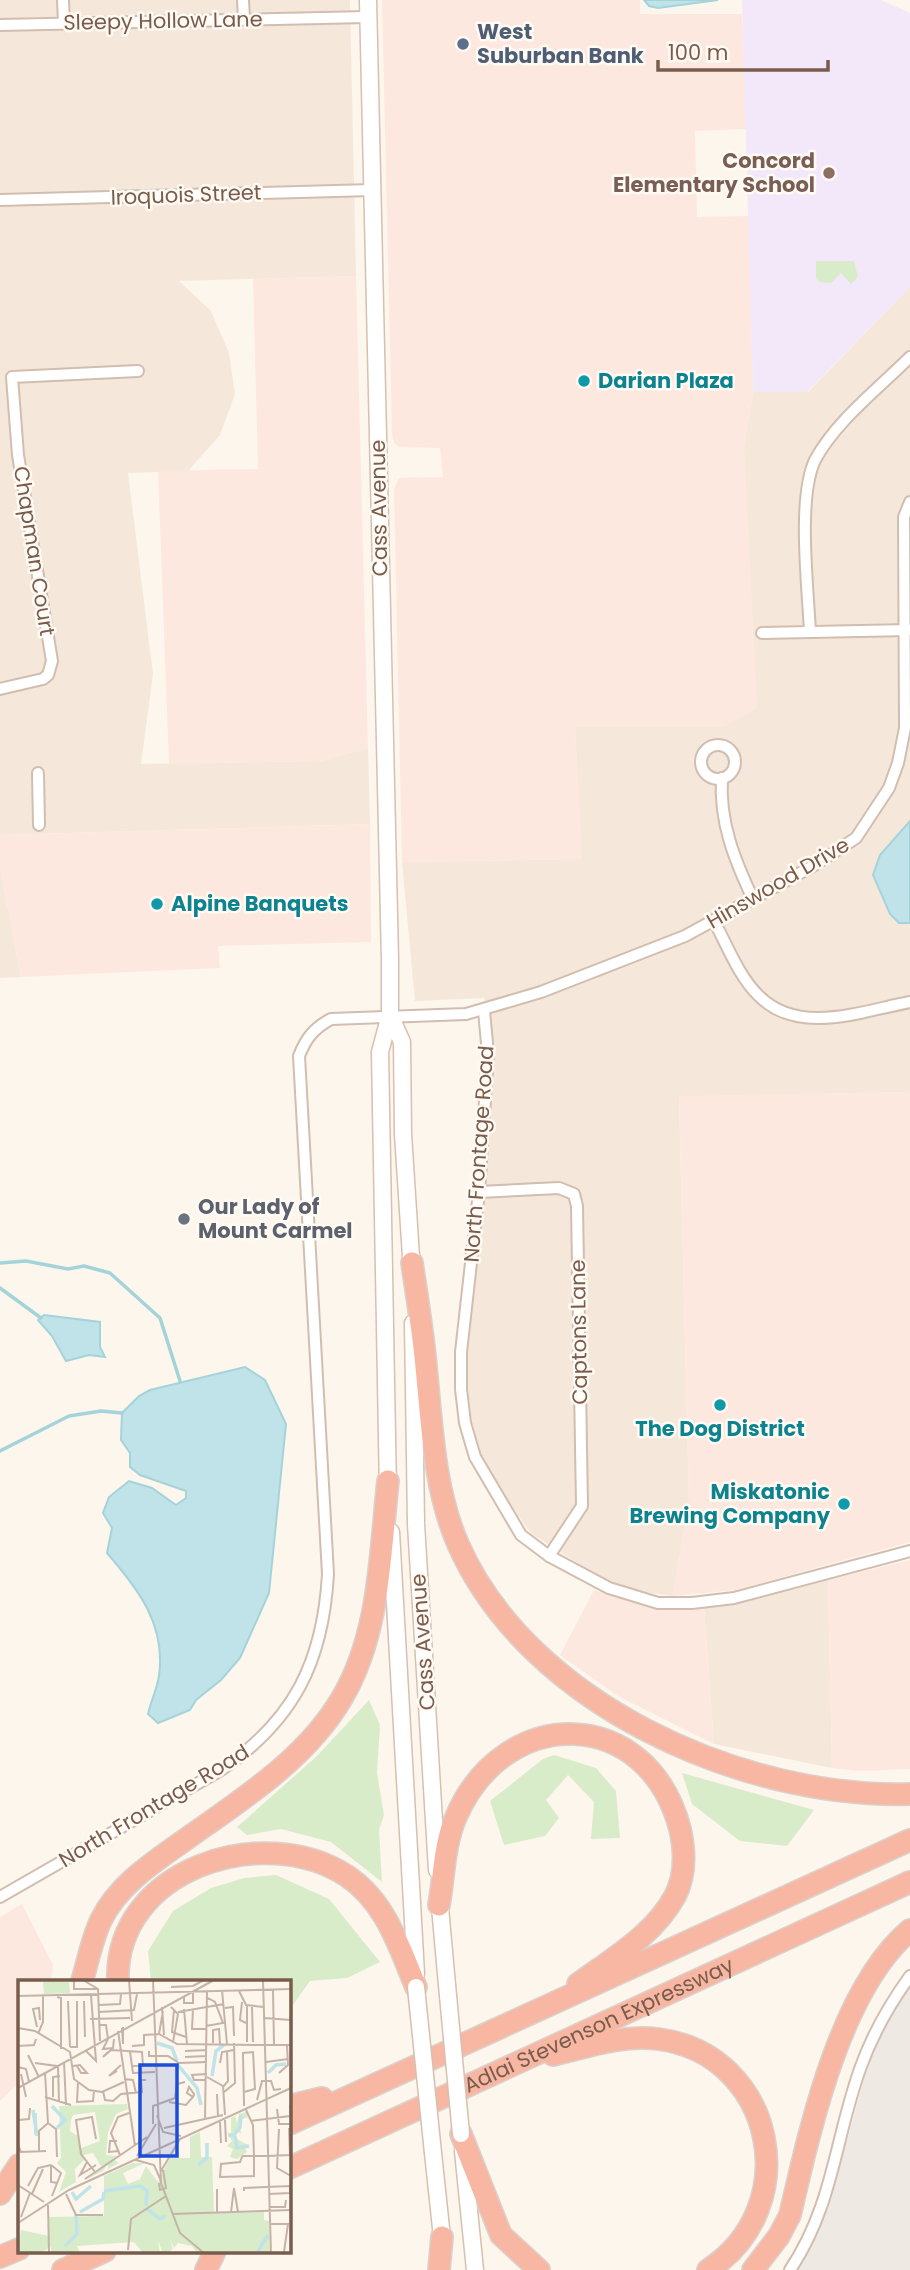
<svg xmlns="http://www.w3.org/2000/svg" width="910" height="2270" font-family="Poppins,sans-serif">
<style>
.residential{fill:#f5e8da}
.commercial{fill:#fde8e0}
.industrial{fill:#efe9e4}
.education{fill:#f3e8fa}
.green{fill:#d8ecc9}
.water{fill:#bfe3e8;stroke:#a5d3da;stroke-width:2}
.lines{fill:none;stroke-linecap:round;stroke-linejoin:round}
.stream{stroke:#a5d3da;stroke-width:3.5}
.minor-casing{stroke:#d1beb0;stroke-width:14}
.secondary-casing{stroke:#d6c0b0;stroke-width:19}
.motorway-casing{stroke:#dad1cd;stroke-width:24}
.minor{stroke:#fff;stroke-width:10}
.secondary{stroke:#fff;stroke-width:16}
.motorway{stroke:#f7b7a3;stroke-width:21}
.secondary-bridge-casing{stroke:#d6c0b0;stroke-width:19;stroke-linecap:butt}
.secondary-bridge{stroke:#fff;stroke-width:16}
.service-dot{fill:#5c6f8a;stroke:#fffaf3;stroke-width:2.5}
.education-dot{fill:#8d6e63;stroke:#fffaf3;stroke-width:2.5}
.culture-dot{fill:#0f9aa8;stroke:#fffaf3;stroke-width:2.5}
.worship-dot{fill:#6b7280;stroke:#fffaf3;stroke-width:2.5}
.labels{text-anchor:middle;stroke-width:5;stroke-linejoin:round;paint-order:stroke}
.street-label{font-size:21px;fill:#7a5c4d;stroke:#fffaf3}
.service-label{font-size:21px;font-weight:bold;fill:#4e5e75;stroke:#fffaf3;text-anchor:start}
.education-label{font-size:21px;font-weight:bold;fill:#785e54;stroke:#fffaf3;text-anchor:end}
.culture-label{font-size:21px;font-weight:bold;fill:#0d838f;stroke:#fffaf3;text-anchor:start}
.worship-label{font-size:21px;font-weight:bold;fill:#5b616d;stroke:#fffaf3;text-anchor:start}
.inset-river{fill:none;stroke:#bfe3e8;stroke-width:3.5}
.inset-road{fill:none;stroke:#c5b3a7;stroke-width:2}
.view{fill:#1d4ed8;fill-opacity:0.15;stroke:#1d4ed8;stroke-width:3.5}
.inset-edge{fill:none;stroke:#7a5c4d;stroke-width:3.5}
</style>
<rect width="100%" height="100%" fill="#fdf6ec"/>
<!-- residential -->
<g class="residential">
<path d="M0 0H350L356 276 179 281 211 311 229 353 235 394 220 435 188 471 128 473 153 674 141 764 321 761 368 748 370 824 0 835Z"/>
<path d="M910 287V1092L679 1097 689 1501 673 1596 645 1592 609 1583 532 1534 501 1493 480 1454 471 1417 466 1369 486 1175 492 1017 484 998 415 1001 402 862 581 859 575 727H724L744 445 753 392H808Z"/>
<path d="M0 866 21 977 0 978Z"/>
<path d="M828 1580 832 1768 714 1744 704 1608 735 1604Z"/>
</g>
<!-- commercial -->
<g class="commercial">
<path d="M382 0H640V14H742L747 129 695 131 697 217 749 216 753 392 744 445 757 708 724 727H575L582 859 402 862 394 489 399 478 443 477 440 448 399 447 394 443 392 434Z"/>
<path d="M356 276 368 748 321 761 169 764 158 471 258 469 253 279Z"/>
<path d="M370 824 371 942 218 946 220 968 21 977 0 866V835Z"/>
<path d="M910 1092V1542L736 1590 673 1596 689 1501 679 1096Z"/>
<path d="M910 1560V1769L860 1771 832 1768 828 1580Z"/>
<path d="M594 1590 647 1607 704 1608 714 1744 618 1696 560 1655Z"/>
<path d="M22 1904 53 1965 51 1981H19V2082L0 2101V1917Z"/>
</g>
<!-- industrial -->
<path class="industrial" d="M910 1984V2270H797L831 2200 866 2071 887 2015Z"/>
<!-- education -->
<path class="education" d="M742 0H881L910 13V287L807 392H753Z"/>
<!-- green -->
<g class="green">
<path d="M816 261H854L858 277 851 284 841 273 831 283 819 282 816 278Z"/>
<path d="M369 1700 380 1725 377 1773 384 1815 379 1830 382 1882 331 1842 281 1829 247 1835 237 1827 317 1756Z"/>
<path d="M554 1755 596 1768 616 1791 620 1838 591 1839 594 1802 568 1775 546 1800 559 1818 545 1836 504 1845 490 1801 543 1759Z"/>
<path d="M682 1773 814 1810 787 1846 740 1841 692 1804Z"/>
<path d="M276 1875 329 1899 380 1962 347 1978 310 1981 293 2005V2032L289 2037V1981H151L148 1951 173 1911 211 1888 244 1878Z"/>
</g>
<!-- water -->
<g class="water">
<path d="M644 0H718L658 8 649 6Z"/>
<path d="M910 821V923H899L890 914 873 875 880 855Z"/>
<path d="M44 1315 100 1322V1347L105 1357 89 1355 66 1361 52 1336 38 1320Z"/>
<path d="M245 1367 265 1380 286 1424 269 1593 240 1658 221 1680 196 1700 190 1710 158 1723 148 1714C151 1701 157 1689 159 1676 166 1625 139 1590 107 1553L112 1528 103 1513 109 1497 129 1481 152 1488 176 1505 186 1498V1491L140 1475 130 1467V1453L121 1440 122 1413 139 1396 150 1390Z"/>
</g>
<g class="lines">
<!-- stream -->
<g class="stream">
<path d="M0 1263 26 1261 68 1269 84 1266 110 1273 160 1318 180 1381"/>
<path d="M0 1288 41 1318"/>
<path d="M0 1451 69 1416 101 1411 122 1413"/>
</g>
<!-- minor casing -->
<g class="minor-casing">
<g id="minor">
<path d="M63 0 64 23"/>
<path d="M243 0 244 19"/>
<path d="M0 25 368 17"/>
<path d="M0 200 372 190"/>
<path d="M810 632C808 588 797 498 815 460 836 421 879 388 910 357"/>
<path d="M762 633 910 630"/>
<path d="M0 689 43 679 48 675 52 661 18 455 12 377 138 371"/>
<circle cx="718" cy="762" r="17"/>
<path d="M38 773 39 825"/>
<path d="M722 778C719 822 735 861 753 899"/>
<path d="M714 921C727 945 739 977 759 996 799 1036 862 1011 910 1002"/>
<path d="M484 1011 488 1054 479 1192 461 1352V1389L465 1423 475 1457 521 1535 549 1556 609 1588 658 1603H692L734 1598 910 1551"/>
<path d="M479 1192 559 1188 574 1194 577 1206 582 1506 549 1556"/>
<path d="M0 1897 221 1770C294 1720 323 1662 328 1574L299 1056C306 1038 314 1028 331 1019L466 1014 541 992 685 936 813 866 856 838 889 788 898 763 905 728 904 517 910 502"/>
<path d="M790 2270C833 2206 835 2139 860 2069 872 2035 889 2005 910 1976"/>
</g>
</g>
<!-- secondary casing -->
<g class="secondary-casing">
<g id="secondary">
<path d="M368 0 390 960V1015L380 1052 388 1492"/>
<path d="M390 1015 402 1042 403 1134 412 1272"/>
<path d="M413 1323 416 1524 437 1870"/>
<path d="M391 1532 416 1974"/>
<path d="M439 1896 447 1985"/>
<path d="M463 2151 475 2270"/>
<path d="M433 2153 443 2247"/>
</g>
</g>
<!-- motorway casing -->
<g class="motorway-casing">
<g id="motorway">
<path d="M412 1263C417 1297 423 1332 426 1367 432 1426 434 1489 458 1544 528 1704 743 1799 910 1794"/>
<path d="M439 1905C444 1877 444 1844 456 1817 505 1703 648 1706 680 1829 685 1851 686 1875 675 1896 654 1935 612 1959 578 1984"/>
<path d="M82 1981C88 1961 92 1939 101 1920 119 1883 157 1860 189 1837 244 1798 307 1758 342 1698 380 1634 380 1554 388 1481"/>
<path d="M118 1981C114 1869 264 1821 347 1876 386 1902 399 1947 416 1987"/>
<path d="M553 2055C586 2047 624 2034 658 2039 775 2054 806 2207 708 2270"/>
<path d="M289 2106 322 2098"/>
<path d="M289 2124 910 1840"/>
<path d="M461 2134 501 2235 539 2270"/>
<path id="s1" d="M289 2168 910 1882"/>
<path d="M0 2194 19 2165"/>
<path d="M0 2257 19 2249"/>
<path d="M63 2270 105 2251"/>
<path d="M206 2270 215 2251"/>
<path d="M439 2270 442 2237"/>
<path d="M753 2270 779 2236 790 2215C810 2129 840 1989 910 1930"/>
</g>
</g>
<!-- minor -->
<use href="#minor" class="minor"/>
<!-- secondary -->
<use href="#secondary" class="secondary"/>
<!-- motorway -->
<use href="#motorway" class="motorway"/>
<!-- secondary-bridge casing -->
<g class="secondary-bridge-casing">
<g id="secondary-bridge">
<path d="M447 1985 461 2134"/>
<path d="M416 1987 433 2153"/>
</g>
</g>
<!-- secondary-bridge -->
<use href="#secondary-bridge" class="secondary-bridge"/>
</g>
<!-- markers -->
<circle class="service-dot" cx="463" cy="44" r="7"/>
<circle class="education-dot" cx="829" cy="173" r="7"/>
<g class="culture-dot">
<circle cx="584" cy="381" r="7"/>
<circle cx="157" cy="904" r="7"/>
<circle cx="720" cy="1405" r="7"/>
<circle cx="844" cy="1504" r="7"/>
</g>
<circle class="worship-dot" cx="184" cy="1219" r="7"/>
<g class="labels">
<!-- street labels -->
<g class="street-label">
<text transform="translate(163 21) rotate(-1)" y="7">Sleepy Hollow Lane</text>
<text transform="translate(186 195) rotate(-2)" y="7">Iroquois Street</text>
<text transform="translate(379 508) rotate(-91)" y="7">Cass Avenue</text>
<text transform="translate(34 551) rotate(81)" y="7">Chapman Court</text>
<text transform="translate(778 883) rotate(-30)" y="7">Hinswood Drive</text>
<text transform="translate(479 1154) rotate(-86)" y="7">North Frontage Road</text>
<text transform="translate(579 1332) rotate(-91)" y="7">Captons Lane</text>
<text transform="translate(423 1642) rotate(-94)" y="7">Cass Avenue</text>
<text transform="translate(154 1806) rotate(-31)" y="7">North Frontage Road</text>
<text dy="7" stroke="none"><textPath href="#s1" startOffset="341">Adlai Stevenson Expressway</textPath></text>
</g>
<!-- service labels -->
<g class="service-label">
<text x="477" y="39">West<tspan x="477" dy="24">Suburban Bank</tspan></text>
</g>
<!-- education labels -->
<g class="education-label">
<text x="815" y="168">Concord<tspan x="815" dy="24">Elementary School</tspan></text>
</g>
<!-- culture labels -->
<g class="culture-label">
<text x="598" y="388">Darian Plaza</text>
<text x="171" y="911">Alpine Banquets</text>
<text x="720" y="1436" text-anchor="middle">The Dog District</text>
<text x="830" y="1499" text-anchor="end">Miskatonic<tspan x="830" dy="24">Brewing Company</tspan></text>
</g>
<!-- worship labels -->
<g class="worship-label">
<text x="198" y="1214">Our Lady of<tspan x="198" dy="24">Mount Carmel</tspan></text>
</g>
</g>
<!-- overview -->
<g transform="translate(18 1980)">
<rect width="273" height="273" fill="#fdf6ec"/>
<path d="M25 2H51L52 13 26 14ZM109 124 110 129 98 134 90 152 88 175 99 176 95 179 101 183 90 189V183L85 191 69 199 84 188 75 173 65 175 66 180 57 189 58 202 41 212 48 192 39 183 43 178 41 126ZM77 132 82 161 63 168 60 156 52 151 53 140 55 135ZM228 132 230 137 222 140 223 154 219 151 217 158 232 166H226L229 172 219 179 212 177 215 169 209 166 214 161 209 152 213 154V138L217 136 219 143 221 134ZM182 152 183 177H194L196 233 246 232V240L251 241 252 273H179L174 266 160 263 156 268 152 259 156 273 154 268 152 273H145L140 261 142 273H125L116 262 59 266 62 273H33V267L21 273H0L3 250 31 256V237L86 236V196L114 183H127L105 193 110 204 122 199 128 186 140 202 152 178H172V157Z" fill="#d8ecc9" fill-rule="evenodd"/>
<path class="inset-river" d="M139 63 154 68 159 81M159 84 179 108 183 125M250 93 258 85 268 84M194 96 198 71 206 65M34 126 47 140 39 148M15 130 19 156M17 133 18 155M210 155H216L222 147 223 135M217 156 219 168 231 166M180 185 189 178V163M86 211 122 206 129 211 128 226M54 212 58 219 73 206M129 229 142 239 147 236M62 232 85 219 86 212M47 266 59 254 58 235M239 273 250 255"/>
<path class="inset-road" d="M56 0V9H80M65 0 80 9 82 61M111 0 114 41M135 0 143 203 162 253 186 273M245 0 253 273M153 7 175 6 186 0M204 10 209 64M255 10 256 65M221 11 228 25 246 27M0 16 273 9M166 16V23H175V13M39 17 43 18V69M50 21 52 67M66 21 67 57M224 22 222 40 228 43M81 25 102 24 103 14M144 27 146 55M153 27 160 34 155 62M234 27 235 62M207 28 215 27 216 56M166 29 169 64M175 29 174 49H188M156 30 154 52 168 57M81 32 116 30 119 14M160 32 206 24M246 38 273 40M72 39 112 38M81 45H88L90 59 85 69 95 68 96 59M188 46 205 43 197 22 188 17M19 47 15 29 21 28 22 40M0 48 17 51 52 72 56 99 71 110 84 112 106 102M104 48 105 64V47M100 51 117 166M20 54 25 42V16M141 54 145 31M229 62V26M195 63V50L201 49 202 64M247 65H273M0 66 16 65 18 59M114 66 126 65V55L141 54 159 64 246 65M52 67H59V21M67 70 78 81 73 15M131 71V76H150L161 83 189 82M167 71 189 70M90 72 85 77 93 70 124 72 125 86M112 72 115 93 137 92M10 75 21 97M167 77 189 76M46 82 48 125M248 82 270 79M17 83 39 86M202 83 204 72 216 70M40 86 41 121M55 86 62 85 69 93H63L59 86M114 86 137 85M0 87 8 89 11 102M99 91 91 96 103 85M261 93 270 85 269 65M3 94 8 117M189 97 205 106 207 135M106 99 115 100 118 113M187 100H176L174 95 189 94M60 103 59 122 75 121 76 111M205 107 210 101 209 71M0 108 196 0M85 111 87 120 95 121 103 114 124 112 123 100H128M206 112 217 103 216 63M226 112 237 109 235 72 225 73V75L226 122V126M199 114 200 137M27 117 53 125M35 117V97L42 96M239 120 244 101H253L256 110 263 109M151 122 168 125 175 117 176 115V114L171 107 169 113 175 117M259 129 261 144H273L272 125M228 130 235 145 236 176V196L202 197 203 184 222 182 224 177 225 176H250L273 175M139 135 145 152 163 156M0 140 11 139 12 128M187 140 189 12M207 140 208 162M233 141 272 136M202 142 203 163M30 143 38 149 39 177M135 144V126L157 118 159 104 167 102M146 148 205 135M271 148 272 175M261 149 259 188 273 196M99 161H92L91 172 101 171M0 165 3 172 28 171M21 171V151L30 143 27 93M102 175 93 153 100 137 111 133M119 176 138 144M118 180 136 185 143 201M69 182 62 195 78 185M33 185 43 193 34 216M33 185V202L39 203M143 191 162 159M77 192 63 174 58 140 74 137 78 159M67 199 129 157M141 203 142 210 148 208 145 190M0 205 26 222M10 206 20 188 33 185M216 208 220 232M199 209V232M226 211V208L272 206V213L251 214M14 214 25 189M48 214 58 235H85M30 225 31 273M251 227H267L268 220M213 232 216 208M154 234 273 230M3 237 12 213M0 243 51 210 273 108M252 244H270L266 272M110 270 113 239 148 216M100 273H124"/>
<path class="view" d="M122 85H159V176H122Z"/>
<rect width="273" height="273" class="inset-edge"/>
</g>
<!-- scale -->
<path d="M658 60v10h170v-10" fill="none" stroke="#7a5c4d" stroke-width="3.5"/>
<text x="668" y="60" font-size="21" fill="#7a5c4d" stroke="#fffaf3" stroke-width="5" paint-order="stroke">100 m</text>
</svg>
